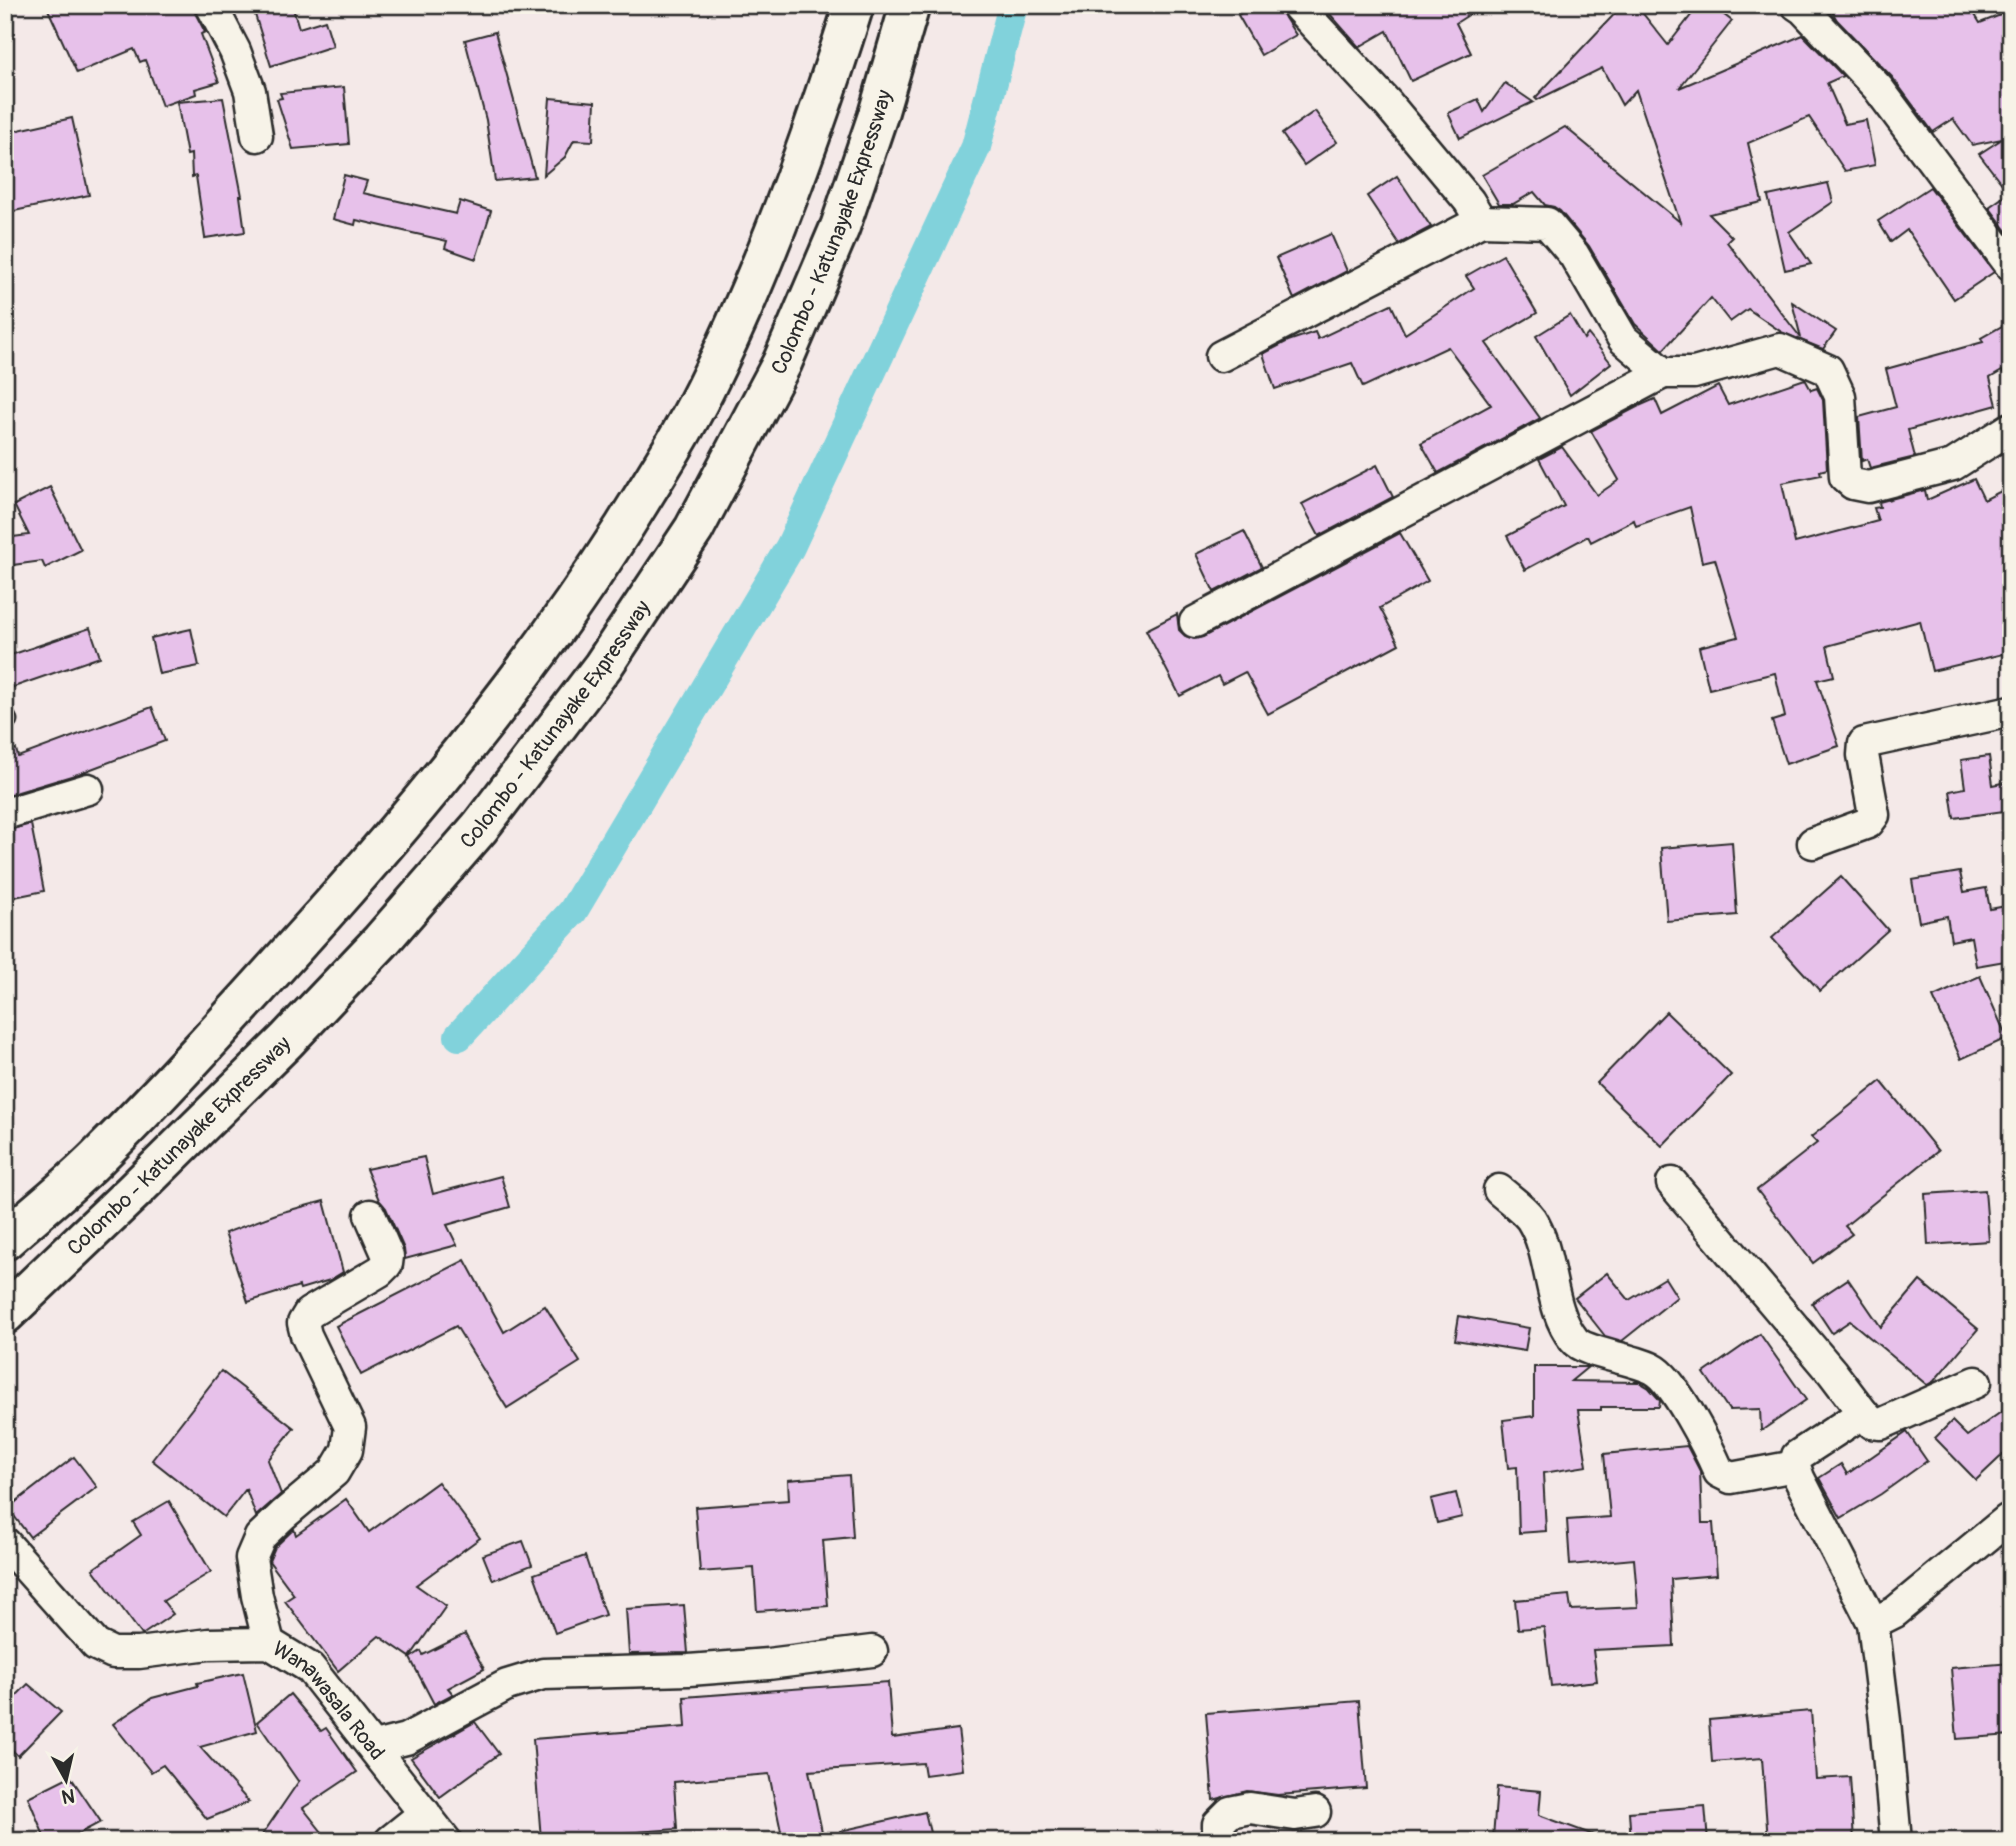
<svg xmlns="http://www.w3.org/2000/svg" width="2016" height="1846" font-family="Pangolin,sans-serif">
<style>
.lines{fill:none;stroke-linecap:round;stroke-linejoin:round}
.canal{stroke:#81d2db;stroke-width:30}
.building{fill:#e7c1ea;stroke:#2b2b2b;stroke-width:2}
.service-casing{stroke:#2b2b2b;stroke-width:21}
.minor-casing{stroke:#2b2b2b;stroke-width:35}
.motorway-casing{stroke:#2b2b2b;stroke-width:44}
.service{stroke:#f7f3e8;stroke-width:16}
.minor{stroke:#f7f3e8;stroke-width:30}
.motorway{stroke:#f7f3e8;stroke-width:38}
.labels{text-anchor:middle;stroke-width:6;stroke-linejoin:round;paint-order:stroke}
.street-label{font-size:21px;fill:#2b2b2b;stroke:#f7f3e8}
</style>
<rect width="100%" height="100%" fill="#f4e9e8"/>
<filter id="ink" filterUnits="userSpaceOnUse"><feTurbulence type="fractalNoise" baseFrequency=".0143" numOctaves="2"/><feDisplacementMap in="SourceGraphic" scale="14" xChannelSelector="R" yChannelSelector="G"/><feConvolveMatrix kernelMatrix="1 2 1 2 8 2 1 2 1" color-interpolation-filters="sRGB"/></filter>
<g filter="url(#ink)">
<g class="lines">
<!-- canal -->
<path class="canal" d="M459 1036 573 911 790 547 976 147 1013 5"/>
</g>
<!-- building -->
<g class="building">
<path d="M46 5H194L195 13 205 32 201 34 219 82 195 89 196 94 162 106 145 60 140 62 134 49 77 73Z"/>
<path d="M252 5H292L299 28 325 20 333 46 271 66Z"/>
<path d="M1255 5H1279L1285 18 1296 35 1261 55 1238 15Z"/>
<path d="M1322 5H1484L1456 23 1471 53 1411 81 1387 31 1359 47Z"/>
<path d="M1623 5H1636L1668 45 1699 5H1711L1732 21 1679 88 1803 35 1843 76 1827 83 1845 124 1866 120 1875 165 1845 171 1809 117 1748 143 1762 202 1709 214 1732 237 1727 242 1801 338 1792 302 1836 331 1823 349 1783 333 1748 309 1730 322 1711 298 1663 350 1635 324 1589 246 1560 211 1554 207 1545 205 1534 192 1513 204H1499L1482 175 1565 127 1680 222 1636 90 1622 105 1602 68 1537 100 1535 98Z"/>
<path d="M1828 5H1969L1980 23 2011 11V236L1989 207 2009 193 1979 154 2002 139 1972 145 1953 119 1933 132 1892 77 1837 20Z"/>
<path d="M495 32 535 177 495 181 486 120 465 40Z"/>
<path d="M1505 83 1533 102 1460 138 1448 113 1478 99 1484 112Z"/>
<path d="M344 87 349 144 293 149 277 99 282 98 280 93Z"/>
<path d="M223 98 242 196H240L245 232 205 238 196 176 192 177 191 154 187 155 177 102Z"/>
<path d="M550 98 595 102 593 141 574 140 565 157 544 175Z"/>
<path d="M1315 111 1337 142 1304 165 1282 134Z"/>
<path d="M72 118 89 195 5 213V133Z"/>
<path d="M344 175 367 181 363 193 456 214 460 201 491 211 476 259 445 248 447 241 356 220 355 225 333 219Z"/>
<path d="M1397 176 1431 227 1399 244 1367 196Z"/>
<path d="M1828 183 1833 202 1789 232 1811 264 1785 270 1768 196Z"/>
<path d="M1930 187 1994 272 1954 299 1907 230 1891 242 1878 221Z"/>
<path d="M1331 234 1347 271 1294 299 1276 258Z"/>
<path d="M1503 255 1537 313 1486 343 1540 418 1537 420 1438 473 1421 443 1491 405 1448 347 1363 387 1352 363 1275 389 1263 354 1288 341 1315 332 1318 339 1391 304 1405 334 1474 288 1466 276Z"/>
<path d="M1570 315 1584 339 1588 334 1611 363 1570 395 1536 336Z"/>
<path d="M2011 321V383L2002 371 1990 378 1997 405 1908 430 1915 457 1870 468 1867 459 1862 461 1859 417 1896 407 1886 369 1983 342 1981 338Z"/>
<path d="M1805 379 1811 390 1817 388 1823 400 1827 469 1820 471 1821 475 1782 483 1795 543 1878 521 1874 508 1880 507 1879 502 1925 490 1927 500 1974 479 1984 500 2011 486V652L1932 671 1920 621 1827 646 1834 676 1817 680 1839 746 1786 764 1772 721 1785 717 1775 673 1709 689 1699 647 1738 637 1715 559 1702 562 1690 507 1636 526 1634 520 1591 542 1588 536 1525 570 1507 536 1564 506 1539 459 1562 447 1597 495 1619 480 1591 431 1639 406 1655 399 1662 415 1718 386 1728 405Z"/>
<path d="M1377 465 1393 497 1319 536 1302 504Z"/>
<path d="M50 487 81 550 45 568 42 561 5 566V538L29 535 14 505Z"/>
<path d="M1244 531 1262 567 1214 592 1196 554Z"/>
<path d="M1400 533 1428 581 1380 608 1399 644 1268 714 1245 672 1222 684 1218 676 1180 696 1146 630 1177 614 1179 630 1185 636 1194 639 1203 637Z"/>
<path d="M90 628 100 657 5 690V657Z"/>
<path d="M191 629 199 666 159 674 151 638Z"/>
<path d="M152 707 165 741 78 774 5 796V750L16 749 18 757Z"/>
<path d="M1989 756 1993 785 2008 782 2011 810 1954 818 1950 791 1965 788 1961 760Z"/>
<path d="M31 824 44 891 5 899V831Z"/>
<path d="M1732 842 1737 915 1667 921 1661 848Z"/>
<path d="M1960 872 1964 892 1986 888 1990 909 2011 905V960L1976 966 1971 937 1951 941 1947 916 1919 922 1912 880Z"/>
<path d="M1841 877 1888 930 1820 991 1772 938Z"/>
<path d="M1980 976 2007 1038 1961 1059 1933 997Z"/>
<path d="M1666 1012 1731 1075 1662 1146 1597 1083Z"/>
<path d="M1881 1081 1938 1151 1845 1226 1852 1234 1813 1263 1757 1190 1817 1143 1811 1137Z"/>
<path d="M424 1157 433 1194 501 1176 510 1207 447 1225 457 1245 405 1259 404 1249 386 1208 379 1200 366 1169Z"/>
<path d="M1985 1190 1989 1241 1928 1245 1925 1194Z"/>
<path d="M324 1201 343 1272 330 1280 300 1289 299 1286 248 1302 225 1233 279 1213Z"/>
<path d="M465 1260 504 1332 545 1306 580 1362 507 1408 456 1326 361 1375 336 1326Z"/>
<path d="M1607 1273 1629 1300 1665 1278 1677 1297 1622 1341 1605 1336 1575 1298Z"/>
<path d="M1848 1279 1881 1327 1920 1281 1978 1329 1934 1381 1927 1385 1850 1321 1832 1333 1812 1303Z"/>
<path d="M1459 1316 1529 1328 1525 1351 1455 1340Z"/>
<path d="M1760 1334 1806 1400 1761 1431 1760 1409 1729 1410 1704 1373Z"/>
<path d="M1534 1367H1588L1571 1381 1639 1382 1649 1388 1657 1397 1660 1401 1659 1407H1601V1410H1578L1587 1466 1543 1473 1546 1531 1519 1533 1517 1467 1508 1468 1503 1420 1534 1416Z"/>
<path d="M221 1371 294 1428 268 1460 281 1494 256 1516 246 1489 224 1517 152 1460Z"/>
<path d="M2011 1405V1447L1976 1480 1935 1438 1952 1421 1967 1436Z"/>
<path d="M1907 1432 1927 1461 1881 1494 1841 1518 1819 1478 1841 1464 1847 1474Z"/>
<path d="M1687 1446 1700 1471 1702 1523H1713L1717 1575 1671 1579 1674 1646 1593 1650 1597 1681 1551 1686 1544 1627 1518 1629 1515 1600 1569 1595 1571 1610 1638 1607 1634 1559 1570 1565 1567 1520 1610 1517 1604 1454Z"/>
<path d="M74 1457 97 1487 30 1537 8 1508Z"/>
<path d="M849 1475 853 1537 823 1540 828 1606 757 1611 754 1568 700 1572 695 1507 789 1500 788 1480Z"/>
<path d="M438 1482 480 1538 416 1585 446 1606 410 1657 379 1636 338 1671 285 1601 294 1595 269 1561 275 1547 294 1529 296 1535 346 1499 369 1532Z"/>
<path d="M1456 1493 1462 1517 1437 1523 1431 1499Z"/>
<path d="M169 1501 211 1572 163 1601 173 1614 142 1635 93 1569 141 1535 133 1522Z"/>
<path d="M523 1541 532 1565 493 1580 483 1555Z"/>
<path d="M585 1556 605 1615 555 1633 534 1574Z"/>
<path d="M684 1605 688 1653 629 1654 626 1609Z"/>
<path d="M465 1634 484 1669 448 1688 453 1694 434 1704 410 1658 421 1651 423 1655Z"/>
<path d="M2011 1663V1735L1957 1739 1951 1668Z"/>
<path d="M243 1673 257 1731 200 1747 249 1802 207 1819 163 1765 151 1772 113 1724 152 1698 198 1686 197 1683Z"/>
<path d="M888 1682 892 1738 958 1729 963 1770 925 1775 923 1763 809 1771 824 1841H783L769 1774 674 1782 677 1829 541 1839 533 1739 686 1727 684 1697Z"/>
<path d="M28 1684 61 1712 18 1756 5 1743V1707Z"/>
<path d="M290 1694 321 1731 326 1728 357 1772 303 1808 329 1841H258L299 1781H298L257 1722Z"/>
<path d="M1359 1701 1366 1788 1278 1795 1247 1791 1213 1800 1206 1713Z"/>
<path d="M1811 1711 1816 1779 1850 1777 1854 1841H1768L1762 1758 1712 1762 1709 1720Z"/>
<path d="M475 1722 499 1754 440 1797 411 1758Z"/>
<path d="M70 1776 101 1822 65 1841H46L28 1797Z"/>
<path d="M1497 1787 1541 1791 1539 1815 1602 1838 1601 1841H1527L1493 1838Z"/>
<path d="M1705 1806 1708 1841H1631L1629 1812Z"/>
<path d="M925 1812 932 1841H841L840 1831Z"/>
</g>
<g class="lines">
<!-- service casing -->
<g class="service-casing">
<path id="service" d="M5 721 8 720"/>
</g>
<!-- minor casing -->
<g class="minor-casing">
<g id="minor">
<path d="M211 5 235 51 250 91 257 136"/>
<path d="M1797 5 1803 9 1878 88 2011 266"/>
<path d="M1298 7 1388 104 1469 201 1481 221 1547 223 1574 255 1623 339 1663 373H1694L1780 349 1828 370 1840 396 1845 477 1853 484 1868 487 1953 465 2011 428"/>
<path d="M1221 356 1481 221"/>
<path d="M1195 622 1663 373"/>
<path d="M5 814 88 789"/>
<path d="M1813 843 1868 823 1874 815 1863 755 1864 743 2011 711"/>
<path d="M1672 1183 1832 1372 1863 1413 1797 1456 1795 1466 1799 1478 1873 1623 1885 1721 1896 1841"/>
<path d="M1499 1190C1509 1199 1523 1208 1531 1219 1554 1255 1547 1306 1574 1340 1584 1353 1635 1359 1653 1369 1674 1379 1709 1449 1719 1472L1731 1478 1795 1466"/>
<path d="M1863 1413 1872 1423 1881 1424 1976 1382"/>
<path id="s1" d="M5 1543 96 1645 113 1653H139L209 1644 269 1643 310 1668 446 1841"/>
<path d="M1873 1623 1895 1612 2007 1520"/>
<path d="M269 1643 257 1596 251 1558 260 1537 283 1515 334 1472 347 1450 350 1427 306 1335 303 1323 309 1313 380 1271 387 1264 388 1256 370 1215"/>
<path d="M374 1747 406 1739 507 1685 543 1674 689 1670 768 1664 872 1651"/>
<path d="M390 1841 425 1813"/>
<path d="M1218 1841V1824L1230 1812 1250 1808 1295 1815 1315 1812"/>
</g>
</g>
<!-- motorway casing -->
<g class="motorway-casing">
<g id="motorway">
<path d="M5 1240C37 1211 72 1184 102 1153 179 1076 252 994 325 913 434 791 536 665 624 527 652 482 681 437 705 389 766 266 813 136 854 5"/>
<path id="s2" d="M5 1314 133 1192 286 1041 381 941 480 827 603 666 694 529 782 363 840 227 877 118 910 5"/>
</g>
</g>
<!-- service -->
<use href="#service" class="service"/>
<!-- minor -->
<use href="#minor" class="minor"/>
<!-- motorway -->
<use href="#motorway" class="motorway"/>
</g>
</g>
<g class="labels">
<!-- street labels -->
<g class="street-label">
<text dy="7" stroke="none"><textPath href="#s2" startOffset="1376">Colombo - Katunayake Expressway</textPath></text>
<text dy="7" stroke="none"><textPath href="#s2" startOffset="808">Colombo - Katunayake Expressway</textPath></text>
<text dy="7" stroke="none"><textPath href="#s2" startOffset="242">Colombo - Katunayake Expressway</textPath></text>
<text dy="7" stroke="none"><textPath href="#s1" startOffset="396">Wanawasala Road</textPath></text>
</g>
</g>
<!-- margin -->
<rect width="2016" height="1846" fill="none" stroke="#f7f3e8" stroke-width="28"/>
<rect x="14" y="14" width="1988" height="1818" fill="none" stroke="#2b2b2b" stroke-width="2.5" filter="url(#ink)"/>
<!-- north arrow -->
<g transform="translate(66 1780) rotate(172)" stroke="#f7f3e8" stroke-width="5" paint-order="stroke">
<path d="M0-5L12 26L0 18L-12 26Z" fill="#2b2b2b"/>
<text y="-10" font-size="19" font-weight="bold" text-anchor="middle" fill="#2b2b2b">N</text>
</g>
</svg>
